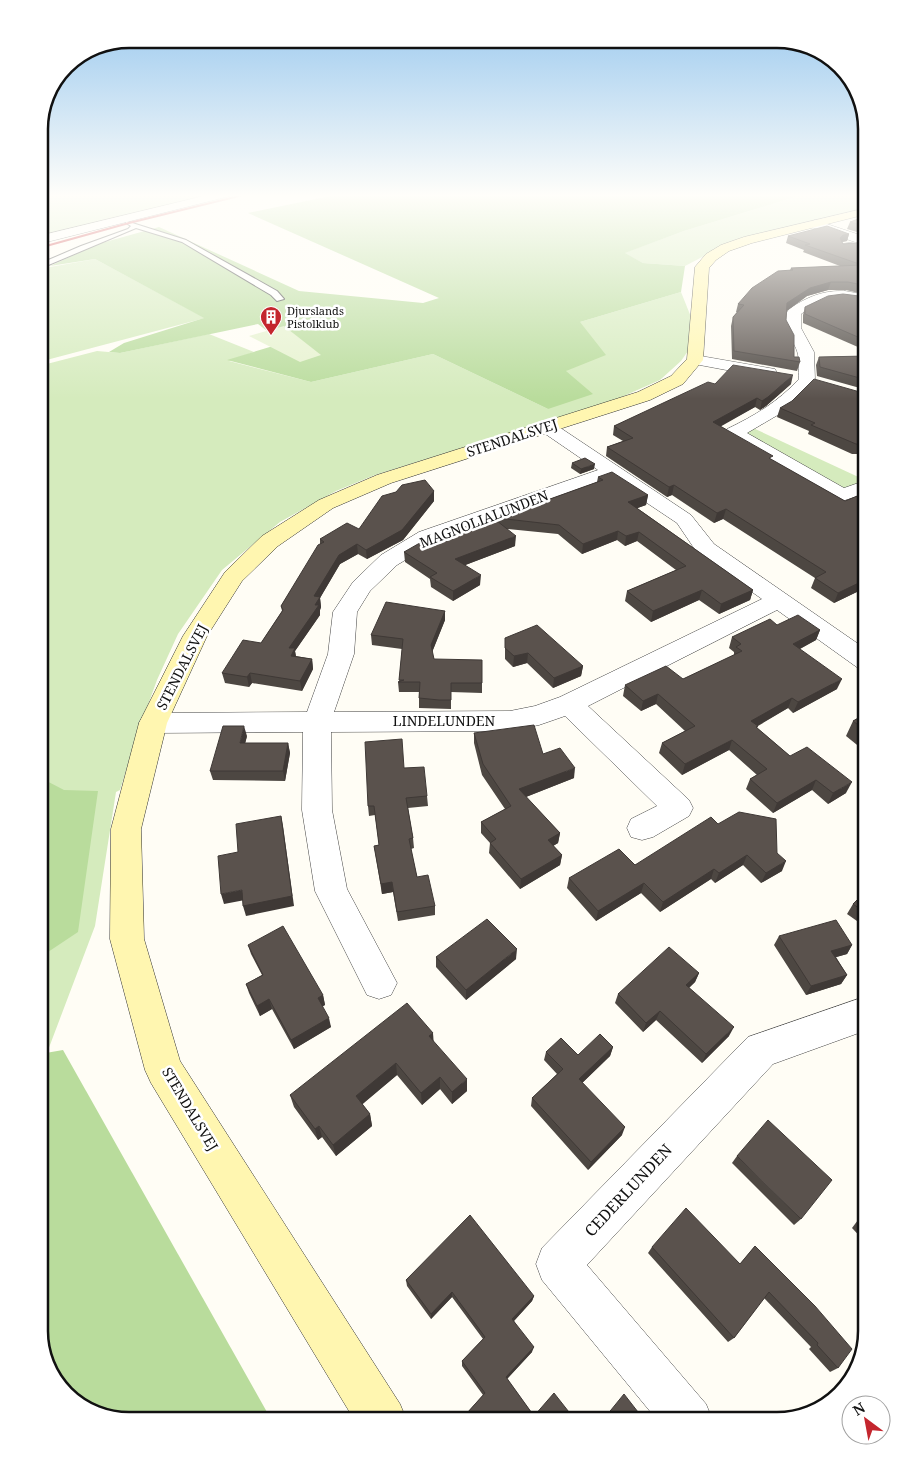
<svg xmlns="http://www.w3.org/2000/svg" width="906" height="1460" font-family="'Noto Serif',serif">
<style>
.green{fill:#d5ebbd}
.forest{fill:#b9dc9c}
.pitch{fill:#e6f2cf}
.lines{fill:none;stroke-linecap:round;stroke-linejoin:round}
.lane-casing{stroke:#444;stroke-width:2}
.street-casing{stroke:#444;stroke-width:1}
.secondary-casing{stroke:#333;stroke-width:1}
.lane{fill:#fff;fill-rule:evenodd}
.street{fill:#fff;fill-rule:evenodd}
.secondary{fill:#fff6b0;fill-rule:evenodd}
.rail{stroke:#c4262e;stroke-width:2}
.wall{fill:#4d4742}
.shaded-wall{fill:#3f3936}
.building{fill:#5a524d;stroke:#3f3936}
.labels{text-anchor:middle;stroke-width:5;stroke-linejoin:round;paint-order:stroke}
.far-poi-label{font-size:11px;fill:#111;stroke:#fff;text-anchor:start}
.street-label{font-size:14px;fill:#111;stroke:#fff}
.near-street-label{font-size:16px;fill:#111;stroke:#fff}
.rim{fill:none;stroke:#111;stroke-width:2.5}
</style>
<rect width="100%" height="100%" fill="#fffdf5"/>
<!-- green -->
<g class="green">
<path d="M39 194H219L39 238Z"/>
<path d="M805 194H867V208L727 244 685 266 643 263 624 253 684 231Z"/>
<path d="M95 259 205 318 39 362V269Z"/>
<path d="M681 292 691 317 688 351 681 361 660 380 608 403 375 475 336 491 280 522 222 570 178 634 157 680 137 735 120 790 116 792 95 926 39 1074V366L97 351 120 353 209 334 254 352 229 361 311 382 433 354 548 409 566 371 580 322Z"/>
<path d="M753 428 867 481V482L852 489H838L746 432Z"/>
</g>
<!-- forest -->
<g class="forest">
<path d="M340 194H805L684 231 625 253 643 263 685 266 681 292 580 322 606 355 566 371 593 394 548 409 433 354 311 382 227 360 283 343 258 324 120 353 109 352 124 343 204 318 95 259 50 266 98 244 159 227 299 291 423 303 439 298 248 213Z"/>
<path d="M39 777 64 790 98 791 78 932 39 958Z"/>
<path d="M63 1050 272 1421H123L79 1406 48 1371 39 1331V1057L40 1054Z"/>
</g>
<!-- pitch -->
<path class="pitch" d="M284 326 321 355 300 362 249 336Z"/>
<g class="lines">
<!-- lane casing -->
<g class="lane-casing">
<path id="lane" d="M126 221 186 240 277 291 284 299 277 301 271 295 182 242 136 228 39 269V264L81 246 128 229 131 226 126 223Z"/>
</g>
<!-- street casing -->
<g class="street-casing">
<g id="street">
<path d="M212 194H231L230 196 39 244V236Z"/>
<path d="M815 220 863 236 867 240V248L841 250 839 247 841 244 855 242 811 227 809 224Z"/>
<path d="M845 291 867 295V303C837 302 829 294 801 314V328L814 352 815 380 788 409 747 433 844 488 867 480V493L842 501 835 499 727 437 724 433 727 429C754 416 778 402 799 379 798 371 800 359 797 351 792 337 779 324 789 309 807 297 823 290 845 291Z"/>
<path d="M695 355 769 368 775 369 777 373 775 377 769 378 689 363 687 360 689 357Z"/>
<path d="M547 422 553 423 691 515 714 544 867 650V670L858 668 777 610 588 706 689 800 693 808 689 816 653 837 642 840 631 837 627 828 631 819 657 806 565 716 539 725 510 731 331 732 332 810 347 889 397 983 391 995 379 999 367 995 315 891 302 810 303 732 153 733 143 730 139 723 143 716 153 713 307 712 328 654 333 612 353 582 381 555 419 532 598 470 541 431 538 427 541 423ZM611 479 677 523 698 554 762 599 560 697 535 706 510 711 334 712 354 654 357 612 370 591 397 565 435 542Z"/>
<path d="M867 996V1030L773 1064 587 1265 706 1404 713 1421H658L542 1280 536 1264 542 1248 748 1037Z"/>
</g>
</g>
<!-- secondary casing -->
<g class="secondary-casing">
<path id="secondary" d="M867 208V214L752 243 729 251 716 260 709 268 703 360 683 384 650 400 391 483 333 508 278 546 242 581 207 636 167 723 141 829 144 939 180 1061 400 1404 407 1421H355L151 1083 145 1070 110 939 111 829 139 723 183 636 225 572 262 536 319 500 377 475 638 392 671 376 687 359 695 267 706 254 721 245 744 237Z"/>
</g>
<!-- lane -->
<use href="#lane" class="lane"/>
<!-- street -->
<use href="#street" class="street"/>
<!-- secondary -->
<use href="#secondary" class="secondary"/>
<!-- rail -->
<path class="rail" d="M39 248 129 223 247 194"/>
</g>
<!-- wall -->
<g class="wall">
<path d="M867 216V238L864 234 847 229 850 222Z"/>
<path d="M849 234 847 241 842 242 843 244 867 242V295L846 290H828L807 296 787 311 786 320 794 357 800 362 797 371 732 359 731 326 733 317 737 312H736L738 304 790 270 791 268 840 266 803 252 804 250 786 243 788 236Z"/>
<path d="M867 297V351L803 323V315L805 307Z"/>
<path d="M867 356V390L817 376 816 365 819 357Z"/>
<path d="M715 384H791L766 406 760 410 755 407 720 426 772 460 845 501 867 492V592L863 589 834 603 811 588 815 578 723 519 714 523 672 495 667 497 606 456 607 447 623 441 613 435 614 426Z"/>
<path d="M867 394V456L865 454H852L808 434 809 431 777 417 780 408Z"/>
<path d="M572 463 594 469 580 474 571 468Z"/>
<path d="M598 477 648 495 646 505 637 508 753 590 750 600 719 614 699 600 651 622 625 601 627 591 676 570 637 541 625 546 617 540 582 554 558 534 507 529 515 546 465 565 480 585 453 601 431 587 430 579 405 562 404 552 497 521V518L597 482Z"/>
<path d="M396 492 434 501 403 540 367 559 358 554 340 564 320 598 321 607 320 610V615L295 651 296 656 312 659 313 669 302 691 252 683 249 687 225 683 222 673 261 643 282 611 281 606 320 544V539L359 529Z"/>
<path d="M445 611V620L432 652 434 659 482 683V693L451 692V709L419 708V692H399L398 682H399L402 649 372 645 371 635Z"/>
<path d="M777 625 820 630 816 640 800 649 837 689 793 713 788 708 758 726 757 728 790 756 846 793 828 804 812 790 773 813 746 789 750 779 757 775 729 750 682 775 659 753 662 743 685 731 656 704 641 711 623 696 625 685 683 679 734 655V652L729 648 732 637Z"/>
<path d="M505 638 583 666 581 676 553 688 527 663 513 667 505 659Z"/>
<path d="M867 713V753L846 736 853 721Z"/>
<path d="M474 733 543 754 574 778 526 797 560 833 558 843 553 846 562 855 560 865 520 889 489 853 490 843 481 833V822L505 809 482 775 474 743Z"/>
<path d="M247 736 245 743H288L290 753 285 781 213 780 210 771Z"/>
<path d="M404 768 427 796 428 806 408 808 413 838 414 848 411 849 417 877 435 906V915L398 921 393 892 382 894 374 846 379 845 375 815 369 816 368 806Z"/>
<path d="M718 824 777 853 782 871 761 883 743 865 715 883 711 879 660 912 641 893 596 921 567 888 569 878 635 865Z"/>
<path d="M867 890V928L847 914 853 904Z"/>
<path d="M779 936 852 945 847 954 836 957 847 975 841 984 806 995 774 945Z"/>
<path d="M248 945 323 995 325 1005 322 1006 331 1027 294 1049 272 1009 260 1016 249 993 246 984 262 975 251 954Z"/>
<path d="M436 957 516 959 466 1000 436 967Z"/>
<path d="M699 973 695 982 689 988 729 1036 702 1063 656 1020 643 1032 615 1003 618 994Z"/>
<path d="M433 1033V1041L467 1091 452 1104 440 1089 422 1105 397 1075 362 1104 370 1114 372 1126 336 1156 322 1137 318 1140 294 1107 290 1095Z"/>
<path d="M613 1047 610 1056 582 1083 622 1135 588 1170 531 1106 532 1098 557 1074 544 1060 546 1052 578 1055Z"/>
<path d="M737 1156 801 1219 794 1225 732 1163Z"/>
<path d="M867 1208V1244L852 1228Z"/>
<path d="M755 1246 838 1368 830 1372 809 1349 811 1347 764 1298 734 1338 728 1342 648 1253 652 1247 740 1264Z"/>
<path d="M406 1280 534 1296 532 1301 514 1321 532 1352 507 1379 534 1416 576 1421H471L467 1416V1413L483 1395 462 1366V1361L483 1339 452 1297 431 1319 407 1286Z"/>
</g>
<!-- shaded-wall -->
<g class="shaded-wall">
<path d="M849 234 847 241 841 242 840 238 843 235Z"/>
<path d="M831 282 828 290 807 296 785 312 787 303 810 288Z"/>
<path d="M793 375 791 384 766 406 760 410 762 401Z"/>
<path d="M757 398 755 407 711 432 713 422Z"/>
<path d="M595 464 594 469 580 474 581 469Z"/>
<path d="M674 485 672 495 667 497 669 487Z"/>
<path d="M434 491V501L403 540 367 559 366 550Z"/>
<path d="M648 495 646 505 627 512 628 502Z"/>
<path d="M726 509 723 519 714 523 717 513Z"/>
<path d="M618 531 617 540 582 554 583 544Z"/>
<path d="M639 532 637 541 625 546 626 536Z"/>
<path d="M516 536 515 546 455 569V559Z"/>
<path d="M357 544 358 554 340 564 320 598 321 607 320 610V615L295 651 296 658 293 666 289 648 314 596 339 555Z"/>
<path d="M481 575 480 585 453 601V591Z"/>
<path d="M867 579 863 589 834 603 838 593Z"/>
<path d="M702 590 699 600 651 622 653 611Z"/>
<path d="M753 590 750 600 719 614 721 604Z"/>
<path d="M445 611V620L431 655V645Z"/>
<path d="M820 630 816 640 790 654 793 644Z"/>
<path d="M528 653 527 663 513 667 514 656Z"/>
<path d="M312 659 313 669 302 691 300 681Z"/>
<path d="M583 666 581 676 553 688 554 678Z"/>
<path d="M250 673 252 683 249 687 247 677Z"/>
<path d="M842 679 837 689 793 713 798 702Z"/>
<path d="M658 694 656 704 641 711 643 701Z"/>
<path d="M792 698 788 708 748 731 751 721Z"/>
<path d="M244 726 247 736 243 752 240 743Z"/>
<path d="M732 740 729 750 682 775 685 764Z"/>
<path d="M288 743 290 753 285 781 283 771Z"/>
<path d="M575 768 574 778 518 800 519 789Z"/>
<path d="M816 780 812 790 773 813 777 803Z"/>
<path d="M852 782 846 793 828 804 833 793Z"/>
<path d="M281 816 283 826 294 906 246 916 243 906Z"/>
<path d="M560 833 558 843 546 850 548 840Z"/>
<path d="M562 855 560 865 520 889 521 879Z"/>
<path d="M747 855 743 865 715 883 719 873Z"/>
<path d="M786 861 782 871 761 883 766 873Z"/>
<path d="M714 869 711 879 660 912 663 902Z"/>
<path d="M392 882 393 892 382 894 381 884Z"/>
<path d="M644 883 641 893 596 921 598 911Z"/>
<path d="M242 890 245 900 224 904 221 894Z"/>
<path d="M852 945 847 954 826 960 831 951Z"/>
<path d="M517 949 516 959 466 1000V990Z"/>
<path d="M699 973 695 982 682 994 686 985Z"/>
<path d="M847 975 841 984 806 995 811 986Z"/>
<path d="M323 995 325 1005 320 1008 318 998Z"/>
<path d="M269 999 272 1009 260 1016 257 1006Z"/>
<path d="M660 1011 656 1020 643 1032 646 1023Z"/>
<path d="M329 1018 331 1027 294 1049 291 1040Z"/>
<path d="M734 1027 729 1036 702 1063 706 1054Z"/>
<path d="M433 1033 434 1046 429 1036Z"/>
<path d="M613 1047 610 1056 577 1088 579 1079Z"/>
<path d="M396 1063 397 1075 358 1108 356 1096Z"/>
<path d="M440 1077V1089L422 1105 421 1093Z"/>
<path d="M467 1079V1091L452 1104V1092Z"/>
<path d="M370 1114 372 1126 336 1156 333 1145Z"/>
<path d="M319 1126 322 1137 318 1140 315 1129Z"/>
<path d="M625 1127 622 1135 588 1170 591 1162Z"/>
<path d="M452 1292V1297L431 1319V1314Z"/>
<path d="M534 1296 532 1301 511 1324 512 1319Z"/>
<path d="M534 1347 532 1352 505 1381 506 1377Z"/>
</g>
<!-- building -->
<g class="building">
<path d="M867 216V228L866 227 850 222Z"/>
<path d="M827 226 849 234 843 235 840 238 843 244 867 242V286L848 282H831L810 288 787 303 786 320 794 335V357H799L800 362 734 351 733 317 744 305 738 304 752 288 778 271 793 270 791 268 862 265 805 245 810 244 788 236Z"/>
<path d="M843 294 867 297V341L805 314V307L828 296Z"/>
<path d="M867 356V380L820 367 819 357Z"/>
<path d="M733 365 793 375 768 397 762 401 757 398 713 422 773 456 769 458 845 501 867 492V579L838 593 815 578 826 572 726 509 717 513 674 485 669 487 607 447 633 438 614 426 708 382 715 384Z"/>
<path d="M814 379 867 394V445L856 444 811 425 815 423 780 408 792 401Z"/>
<path d="M585 458 595 464 581 469 572 463Z"/>
<path d="M612 472 648 495 628 502 753 590 721 604 702 590 653 611 627 591 686 566 639 532 626 536 618 531 583 544 559 525 497 518 603 480 598 477Z"/>
<path d="M425 480 434 491 402 530 366 550 357 544 339 555 314 596 320 597 315 605H319L289 648H295L291 656 312 659 300 681 250 673 247 677 222 673 243 640 261 643 283 610 281 606 318 545 324 542 320 539 347 523 359 529 382 496 396 492 402 485Z"/>
<path d="M492 517 516 536 455 559 481 575 453 591 430 577 437 573 404 552 418 544Z"/>
<path d="M386 602 445 611 431 645 434 659 482 660V683H451V700H439L419 698 420 682H398L404 680H399L403 639 371 635Z"/>
<path d="M798 615 820 630 793 644 842 679 798 702 792 698 751 721 758 726 756 727 790 756 807 747 852 782 833 793 816 780 777 803 750 779 767 769 732 740 685 764 662 743 695 726 658 694 643 701 625 685 666 666 683 679 742 651 736 647 741 644 732 637 770 619 777 625Z"/>
<path d="M537 625 583 666 554 678 528 653 514 656 505 648V638Z"/>
<path d="M867 713V732L853 721Z"/>
<path d="M534 725 543 754 560 748 575 768 519 789 560 833 548 840 562 855 521 879 490 843 496 839 481 822 511 806 483 764 474 733Z"/>
<path d="M223 726H244L240 743H288L283 771H210Z"/>
<path d="M402 739 404 768 424 767 427 796 406 798 413 838 409 839 417 877 428 875 435 906 397 912 392 882 381 884 374 846 379 845 374 806H368L365 742Z"/>
<path d="M739 812 776 819 777 853 786 861 766 873 747 855 719 873 714 869 663 902 644 883 598 911 569 878 619 849 635 865 711 817 718 824Z"/>
<path d="M281 816 292 896 243 906 242 890 221 894 218 856 238 852 236 824Z"/>
<path d="M867 890V914L853 904Z"/>
<path d="M487 919 517 949 466 990 436 957Z"/>
<path d="M836 920 852 945 831 951 847 975 811 986 779 936Z"/>
<path d="M283 926 323 995 318 998 329 1018 291 1040 269 999 257 1006 246 984 263 975 248 945Z"/>
<path d="M669 947 699 973 686 985 734 1027 706 1054 660 1011 646 1023 618 994Z"/>
<path d="M407 1003 433 1033 429 1036 467 1079 452 1092 440 1077 421 1093 396 1063 356 1096 370 1114 333 1145 319 1126 315 1129 290 1095Z"/>
<path d="M600 1034 613 1047 579 1079 625 1127 591 1162 532 1098 563 1069 546 1052 561 1038 578 1055Z"/>
<path d="M768 1120 832 1180 801 1219 737 1156Z"/>
<path d="M686 1208 740 1264 755 1246 815 1306 852 1349 838 1368 817 1345 818 1343 769 1292 734 1338 652 1247Z"/>
<path d="M867 1212V1229L860 1222Z"/>
<path d="M470 1215 534 1296 512 1319 534 1347 506 1377 534 1416 554 1393 576 1421H473L467 1413 485 1393 462 1361 485 1337 452 1292 431 1314 406 1280Z"/>
<path d="M624 1394 645 1421H602Z"/>
</g>
<!-- sky -->
<linearGradient id="sky" x2="0" y2="1"><stop stop-color="#95c6ee"/><stop offset="0.49" stop-color="#fffefa"/><stop offset="1" stop-color="#fffefa" stop-opacity="0"/></linearGradient>
<rect width="906" height="399" fill="url(#sky)"/>
<!-- icons -->
<defs>
<g id="building-pin" transform="scale(1.125)"><path d="M0 17L-7.5 6A9.5 9.5 0 1 1 7.5 6Z" fill="#c4262e" stroke="#fff"/><path d="M-4-6H4V6H1V3H-1V6H-4ZM-2.5-4.3h1.7v1.8h-1.7ZM.8-4.3h1.7v1.8H.8ZM-2.5-1h1.7V.8h-1.7ZM.8-1h1.7V.8H.8Z" fill="#fff"/></g>
</defs>
<g fill-rule="evenodd">
<use href="#building-pin" x="271" y="317"/>
</g>
<g class="labels">
<!-- far-poi labels -->
<g class="far-poi-label">
<text x="287" y="315">Djurslands<tspan x="287" dy="13">Pistolklub</tspan></text>
</g>
<!-- street labels -->
<g class="street-label">
<text transform="translate(512 438) rotate(-18)" y="5">STENDALSVEJ</text>
<text transform="translate(484 519) rotate(-21)" y="5">MAGNOLIALUNDEN</text>
<text transform="translate(182 667) rotate(-63)" y="5">STENDALSVEJ</text>
<text x="444" y="726">LINDELUNDEN</text>
<text transform="translate(190 1109) rotate(59)" y="5">STENDALSVEJ</text>
</g>
<!-- near-street labels -->
<g class="near-street-label">
<text transform="translate(628 1190) rotate(-47)" y="6">CEDERLUNDEN</text>
</g>
</g>
<!-- crop -->
<path d="M0 0H906V1460H0ZM129 48H777A81 81 0 0 1 858 129V1331A81 81 0 0 1 777 1412H129A81 81 0 0 1 48 1331V129A81 81 0 0 1 129 48Z" fill="#fff" fill-rule="evenodd"/>
<path class="rim" d="M129 48H777A81 81 0 0 1 858 129V1331A81 81 0 0 1 777 1412H129A81 81 0 0 1 48 1331V129A81 81 0 0 1 129 48Z"/>
<!-- north arrow -->
<g transform="translate(866 1420) rotate(328)"><circle r="24" fill="#ffffff" stroke="#a0a0a0"/>
<path d="M0-4L9 19L0 12L-9 19Z" fill="#c4262e"/>
<text y="-8" font-size="14" font-weight="bold" text-anchor="middle" fill="#111111">N</text>
</g>
</svg>
